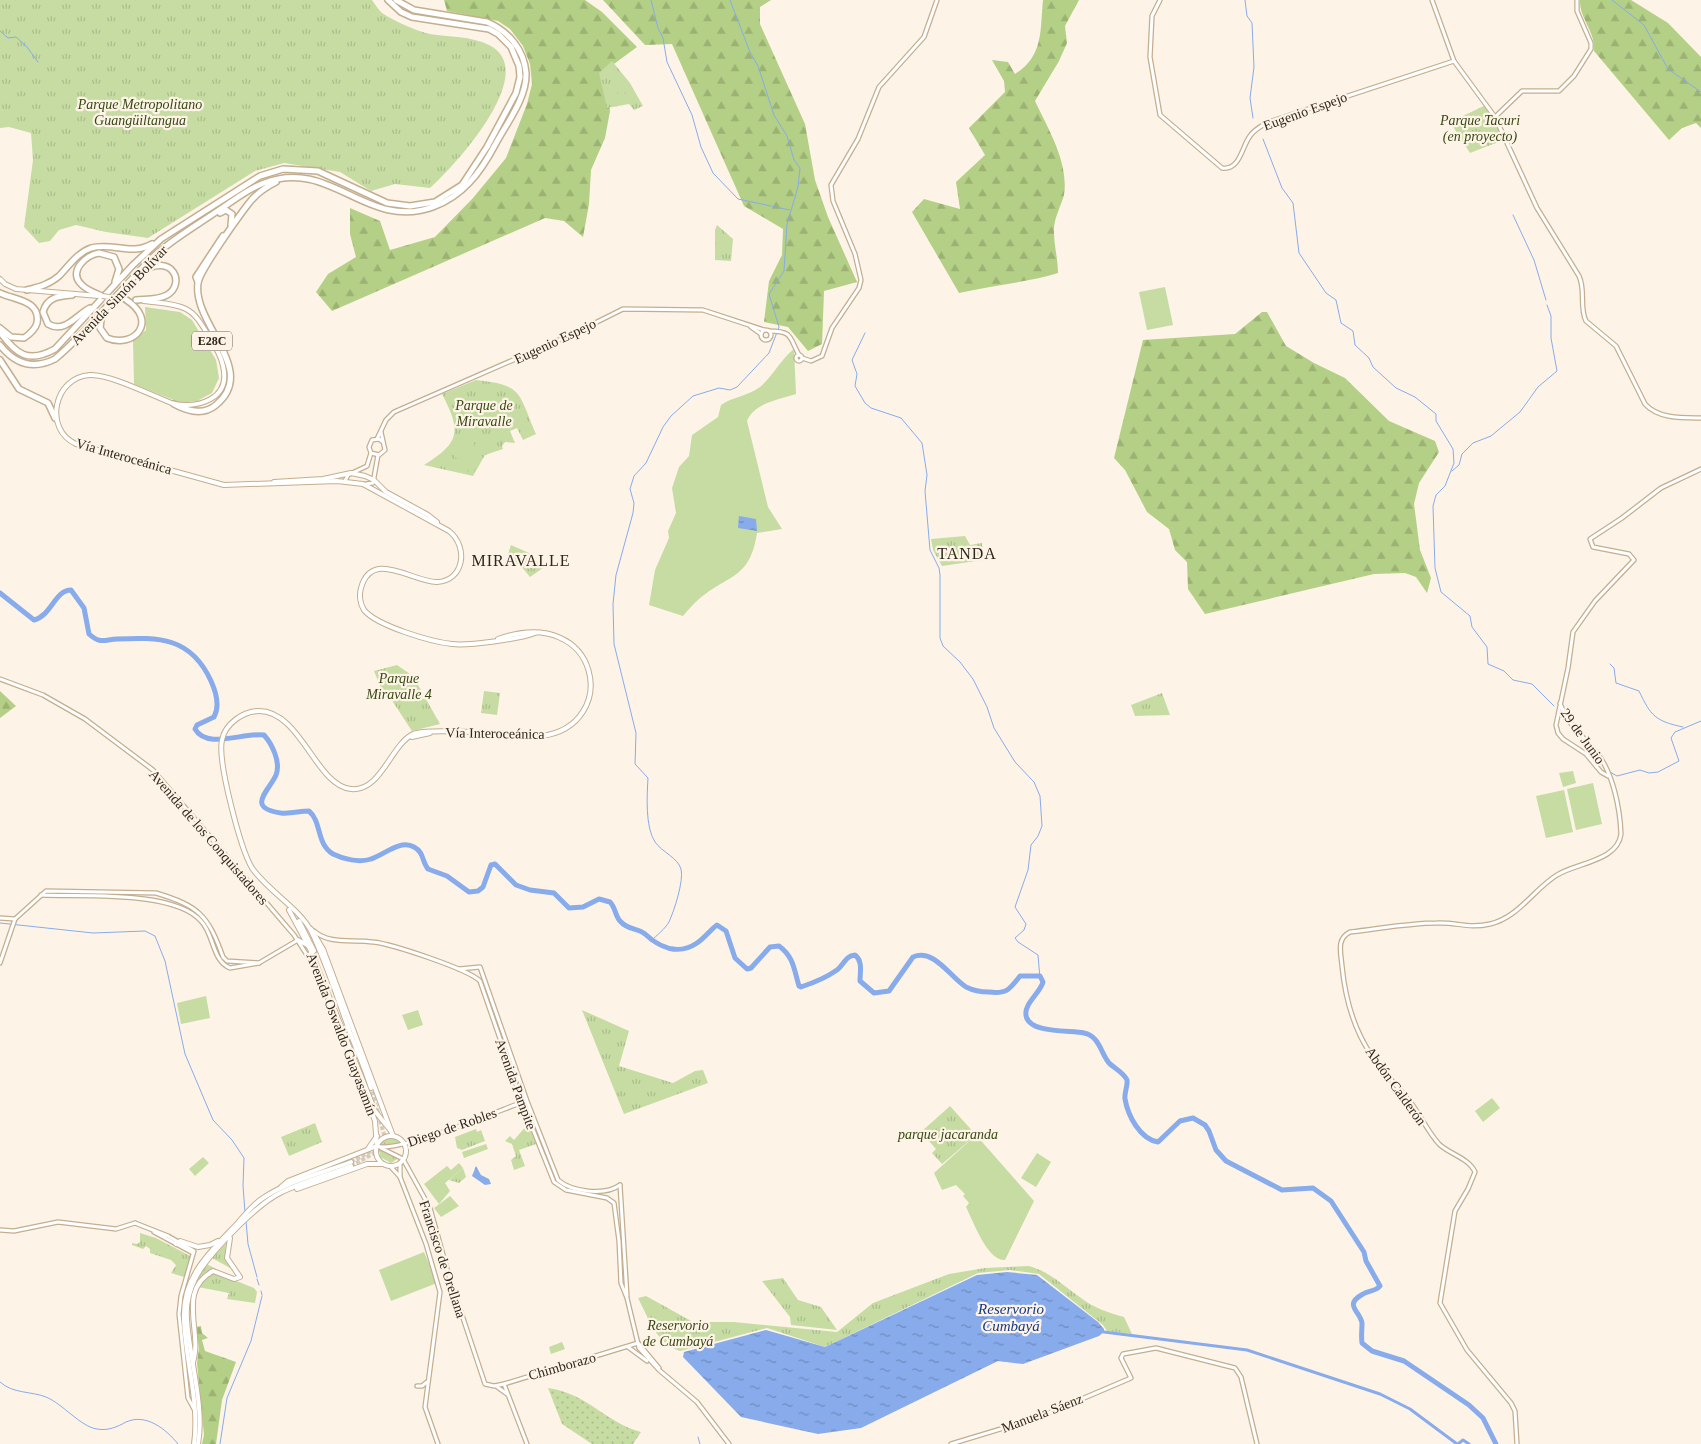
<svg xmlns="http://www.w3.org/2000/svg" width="1701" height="1444" font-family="Georgia,serif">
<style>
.grass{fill:url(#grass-dots)}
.forest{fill:url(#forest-firs)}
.park{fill:url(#park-tufts)}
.pitch{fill:#c6dca3}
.water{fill:url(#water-ripples)}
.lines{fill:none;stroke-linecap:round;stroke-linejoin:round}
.stream{stroke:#88abeb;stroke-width:1}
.canal{stroke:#88abeb;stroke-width:3}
.river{stroke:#88abeb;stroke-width:5}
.major-tunnel{stroke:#d4cbbe;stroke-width:4;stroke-dasharray:4 2;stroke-linecap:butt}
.minor-casing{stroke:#c4ae90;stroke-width:5.5}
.major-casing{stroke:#c4ae90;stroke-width:6}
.highway-casing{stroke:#c4ae90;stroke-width:8}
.minor{stroke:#fff;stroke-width:3}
.major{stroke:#fff;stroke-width:4}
.highway{stroke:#fff;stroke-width:5}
.major-bridge-casing{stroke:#c4ae90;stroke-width:6;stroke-linecap:butt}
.major-bridge{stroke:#fff;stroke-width:4}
.labels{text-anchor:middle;stroke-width:4.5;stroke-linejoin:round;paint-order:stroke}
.shield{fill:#fdf4e7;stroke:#6d6458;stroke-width:1}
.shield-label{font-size:12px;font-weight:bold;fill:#2f271a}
.park-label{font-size:14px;font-style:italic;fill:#374813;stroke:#fdf4e7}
.street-label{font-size:14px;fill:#2f271a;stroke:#fdf4e7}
.water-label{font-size:15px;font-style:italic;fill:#153883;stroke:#fdf4e7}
.quarter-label{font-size:16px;letter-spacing:1px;fill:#2f271a;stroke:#fdf4e7}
</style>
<defs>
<pattern id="grass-dots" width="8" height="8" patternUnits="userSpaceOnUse" patternTransform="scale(1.25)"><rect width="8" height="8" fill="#c6dca3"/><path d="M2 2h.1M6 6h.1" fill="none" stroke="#aabd8c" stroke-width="1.8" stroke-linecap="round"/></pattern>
<pattern id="forest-firs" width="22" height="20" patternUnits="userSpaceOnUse" patternTransform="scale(1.25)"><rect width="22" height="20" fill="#b4cf86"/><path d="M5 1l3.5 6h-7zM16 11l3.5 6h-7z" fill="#9bb273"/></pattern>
<pattern id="park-tufts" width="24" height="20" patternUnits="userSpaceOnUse" patternTransform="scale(1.25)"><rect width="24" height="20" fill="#c6dca3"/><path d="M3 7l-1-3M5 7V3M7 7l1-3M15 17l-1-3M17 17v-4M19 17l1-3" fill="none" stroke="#aabd8c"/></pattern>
<pattern id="water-ripples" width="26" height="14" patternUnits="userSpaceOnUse" patternTransform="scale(1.25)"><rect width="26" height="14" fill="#88abeb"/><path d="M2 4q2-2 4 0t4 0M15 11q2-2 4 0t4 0" fill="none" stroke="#708bbe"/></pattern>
</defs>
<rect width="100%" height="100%" fill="#fdf4e7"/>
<!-- grass -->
<path class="grass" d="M548 1388C587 1393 606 1423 641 1432L633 1444H592L562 1424Z"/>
<!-- forest -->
<g class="forest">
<path d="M444 0H585L602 12 637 47 603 72 610 111 605 138 591 170 589 204 583 237 564 221 545 218 332 311 316 292 328 274 356 257 350 234V208L380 221 390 250 435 237 473 198 506 158 527 104 532 84 530 64 523 46 510 29 498 21 447 11Z"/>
<path d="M603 0H771L760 7V24L805 124 815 180 828 217 857 282 824 291 822 344 808 351 788 327 764 322 769 281 782 255 783 229 744 206 672 44 645 45Z"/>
<path d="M1043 0H1079L1065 26 1067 43 1059 61 1035 101C1048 129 1069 162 1064 195 1061 206 1053 220 1054 232 1054 246 1058 259 1058 273 1025 283 992 285 959 293L912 212 924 199 960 209 956 182 985 155 969 128 1005 92 1004 81 992 60 1008 62 1015 74C1044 56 1040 30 1043 0Z"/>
<path d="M1580 0H1631L1668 23 1701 57V128L1696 123 1682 128 1669 140 1594 51C1596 32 1579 18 1580 0Z"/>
<path d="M1262 312H1267L1286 346 1314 363 1345 378 1389 421 1435 441 1439 452 1419 483 1414 504 1420 550 1431 578 1427 593 1416 577 1405 573 1374 574 1205 614 1188 589 1187 562 1175 550 1169 529 1147 512 1125 470 1114 458 1143 340 1235 334Z"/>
<path d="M0 691 16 706 0 718Z"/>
<path d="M201 1326 202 1333 208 1338 202 1340 205 1351 236 1362 222 1400 216 1444H202L204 1435 197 1363 199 1348 196 1327Z"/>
</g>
<!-- park -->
<g class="park">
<path d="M0 0H372C375 4 378 9 381 12 389 19 419 32 430 34 449 37 471 36 489 45 542 71 454 167 430 188L395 184 371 191 340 172 284 163 255 171 148 238 106 232 76 225 59 230 50 241 39 243 24 227 33 160 31 133 9 127 0 128Z"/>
<path d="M612 61 630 83 643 106 634 110 629 104 607 108 599 73Z"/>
<path d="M1486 105 1495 117 1506 139 1470 153 1450 122Z"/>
<path d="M717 225 733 239 731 261 715 260V230Z"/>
<path d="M476 380C524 385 518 393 536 434L523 440 517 428 510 431 515 443 505 442 502 446 503 449 485 455 473 476 424 465C461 442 461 431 442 394Z"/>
<path d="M965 536 970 545 982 543 983 560 942 566 933 550 931 539Z"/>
<path d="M511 545 529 553 543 568 530 577 521 566 506 560Z"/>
<path d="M397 665 413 676 440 724 412 731 391 699 384 695 374 671Z"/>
<path d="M484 691 500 693 497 715 481 713Z"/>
<path d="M1162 693 1170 715 1135 716 1131 705Z"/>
<path d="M582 1010 629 1031 619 1066 673 1083 695 1071 703 1070 708 1083 624 1114Z"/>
<path d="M950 1106 976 1135 942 1164 932 1153 936 1149 921 1132Z"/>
<path d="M315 1123 322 1142 289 1156 281 1137Z"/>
<path d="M528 1124 536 1144 519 1150 525 1166 514 1170 511 1160 516 1156 512 1144 505 1141 510 1136 514 1140Z"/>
<path d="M476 1129 477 1132 481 1130 485 1141 462 1150 457 1148 455 1137Z"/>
<path d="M391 1137 398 1139 403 1144 378 1145 383 1139Z"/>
<path d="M486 1144 488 1149 464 1158 462 1152Z"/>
<path d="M380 1150 399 1158 391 1163 380 1157Z"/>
<path d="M463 1168 466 1177 459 1183 449 1180Z"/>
<path d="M140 1233 156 1238 192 1257 184 1277 171 1273 176 1265 171 1260 150 1253V1249L146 1246 143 1249 132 1245V1243L137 1244 140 1242Z"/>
<path d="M226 1243 225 1258 232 1269 212 1258Z"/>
<path d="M207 1264 218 1270 209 1271 194 1286Z"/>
<path d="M1029 1266C1050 1272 1064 1286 1081 1298 1094 1308 1109 1313 1124 1317L1132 1334 1107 1331 1103 1325 1039 1274 1010 1270 978 1273 825 1347 767 1328 680 1351C656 1343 649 1319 638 1298L646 1296 693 1322H734L837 1332 873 1303 949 1274 985 1268Z"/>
<path d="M214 1272 254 1288 257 1292 255 1303 227 1299 229 1293 198 1287Z"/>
<path d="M783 1278 798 1300 821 1307 837 1330 791 1325 790 1317 762 1281Z"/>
</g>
<!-- pitch -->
<g class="pitch">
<path d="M622 90 629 98 616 107 610 99Z"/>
<path d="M1165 287 1173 325 1147 330 1139 292Z"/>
<path d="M145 307 180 312 192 320 216 360 219 378 212 393 197 401 181 403 134 384 133 341 146 330Z"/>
<path d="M794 349 796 394C778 400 754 403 747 421L768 507 782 529 757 533C750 579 729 574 699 599 693 604 688 610 683 616L649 605 655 570 669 538 668 531 676 513 672 488 679 467 689 456 692 435 718 417 721 405C732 397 748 396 760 387 773 376 780 360 794 349Z"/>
<path d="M496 406 501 413 491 421 486 414Z"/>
<path d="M470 439 475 445 458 460 453 454Z"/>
<path d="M471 455 480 459 473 473 464 468Z"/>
<path d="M1573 771 1576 783 1563 787 1559 773Z"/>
<path d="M1593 783 1602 824 1576 830 1567 789Z"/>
<path d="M1564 790 1573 832 1546 838 1536 796Z"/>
<path d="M206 996 210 1018 181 1024 177 1003Z"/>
<path d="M418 1010 423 1025 408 1030 402 1015Z"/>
<path d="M1492 1098 1500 1108 1483 1122 1475 1111Z"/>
<path d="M976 1135 1034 1201 1005 1260C988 1262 973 1221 966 1207L969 1203 963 1196 965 1194 956 1185 942 1190 934 1173Z"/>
<path d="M1037 1153 1051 1162 1036 1187 1021 1178Z"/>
<path d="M203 1157 209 1163 195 1176 189 1169Z"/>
<path d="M459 1163 463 1168 445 1183 450 1191 439 1204 424 1184 447 1166 451 1170Z"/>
<path d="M450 1196 459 1206 441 1217 434 1208Z"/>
<path d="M424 1252 437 1283 391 1301 379 1270Z"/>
<path d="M562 1342 565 1349 551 1354 549 1347Z"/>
</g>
<!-- water -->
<g class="water">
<path d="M739 516 756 519 757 531 738 528Z"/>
<path d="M476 1166 481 1175 489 1179 491 1184 485 1185 472 1176Z"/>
<path d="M1007 1272 1037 1275 1098 1322 1104 1329V1332L1099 1336 1023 1364 998 1361 861 1428 818 1434 741 1417 683 1357 684 1352 766 1330 825 1347 977 1275Z"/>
</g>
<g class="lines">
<!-- stream -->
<g class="stream">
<path d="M651 0 658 28 663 38 667 62 692 115 701 147 713 173 738 199 790 210"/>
<path d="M1245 0 1247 16 1252 23 1254 67 1250 98 1253 118"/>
<path d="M1612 0 1644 25 1668 69 1701 92"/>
<path d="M0 31 8 38 16 37 27 47 38 62"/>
<path d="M1263 139 1282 188 1293 203 1299 253 1326 293 1336 300 1341 323 1353 331 1355 345 1369 358 1373 367 1396 388 1415 397 1436 414V421L1453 449 1454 463 1445 486 1436 495 1433 506 1435 568 1441 592 1470 616 1472 627 1487 647 1488 664 1504 671 1513 680 1532 684 1554 706"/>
<path d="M1513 215 1534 260 1546 300"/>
<path d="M865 333 852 360 857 374 855 386 865 403 871 408 901 418 922 443 927 475 925 491 930 550 939 568 940 575V638L943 646 960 662 973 679 987 707 994 728 1015 762 1034 782 1040 796 1042 826 1038 836 1031 845 1028 870 1015 907 1026 924 1024 930 1015 938 1018 942 1038 955 1040 979"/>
<path d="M1452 471 1459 465 1462 454 1473 443 1491 436 1520 412 1538 387 1557 371 1551 338V316L1547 305"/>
<path d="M1610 664 1614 668 1616 683 1639 691C1651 716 1655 721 1683 727"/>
<path d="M1564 719 1604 767"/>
<path d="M1610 772 1617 776 1640 770 1649 773 1658 772 1679 761 1671 738 1675 732 1701 721"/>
<path d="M0 923 93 933 145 931 155 936 165 961 185 1054 213 1120 232 1140 244 1158 243 1186 245 1212"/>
<path d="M651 941C657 935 665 929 669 922 674 911 684 881 681 869 678 858 662 852 655 842 645 827 647 795 648 778L635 764 636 733 614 644 613 604 616 575 633 513 634 503 630 489 634 476 646 463 663 427 671 416 693 396 719 388 730 390 737 387 769 353 779 327 769 294 784 271 787 224 798 187 800 168 794 160 787 136 774 115 758 66 750 52 730 0"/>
<path d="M246 1221 248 1244 257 1277"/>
<path d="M257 1279 259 1285"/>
<path d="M261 1291 262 1295"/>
<path d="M0 1382C13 1394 31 1391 46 1397 63 1404 81 1427 97 1429 108 1431 117 1427 126 1422 146 1413 166 1429 178 1444"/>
<path d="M698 1437 700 1444"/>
<path d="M220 1444 227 1398 251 1341 262 1296"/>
</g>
<!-- canal -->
<g class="canal">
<path d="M1104 1332 1247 1350 1380 1394 1410 1409 1457 1444"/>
<path d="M1458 1444 1463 1440 1469 1444"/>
</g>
<!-- river -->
<path class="river" d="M0 593 34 620C51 616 55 590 71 590L84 608 89 634C100 644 103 640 117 639 159 637 191 637 211 681 216 692 220 706 214 717L197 725 195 729C207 750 244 732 264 735 272 744 281 762 276 775 269 791 245 808 281 813 291 814 300 811 309 811 322 822 316 844 333 854 343 859 359 863 371 859 384 855 400 839 414 847 424 852 422 862 428 869L447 876 469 892 478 891 483 887 491 865 495 864 516 885 530 890 554 893 569 908 583 907 599 899 610 902C616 908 615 917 621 922 628 930 638 928 645 934 659 947 678 956 697 943 705 938 710 930 717 925L726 931 735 958 747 969 751 968 770 947 779 946C794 957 794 970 799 986L801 987C813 983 827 977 837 970 844 965 845 956 855 955 863 961 860 972 860 981L874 993 889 991 913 957C934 948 950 977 966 987 974 991 981 992 989 992 1007 994 1009 990 1020 976H1040L1043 982C1040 993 1024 1004 1026 1015 1028 1034 1071 1030 1084 1033 1100 1036 1101 1055 1110 1064 1116 1069 1124 1073 1127 1080 1128 1086 1124 1093 1125 1099 1128 1116 1140 1139 1158 1142L1180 1121 1193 1118 1205 1125 1209 1131 1216 1150 1226 1161 1282 1190 1313 1188 1331 1201 1364 1252 1366 1261 1380 1286C1375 1292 1369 1290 1363 1294 1343 1305 1360 1311 1362 1323 1362 1330 1361 1336 1362 1343L1372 1351 1404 1361 1469 1405 1483 1418 1496 1444"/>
<!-- major-tunnel -->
<g class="major-tunnel">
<path d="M351 1162 377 1148"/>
<path d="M351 1166 378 1151 385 1138 371 1088"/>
</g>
<!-- minor casing -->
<g class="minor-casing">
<g id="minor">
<path d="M1160 0 1152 16 1150 57 1160 115 1222 168C1240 171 1242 146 1250 136 1254 130 1260 127 1266 123L1454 61"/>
<path d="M1432 0 1454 61 1495 117 1537 208 1579 276C1586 291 1579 307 1586 321L1616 346 1645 404C1658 419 1683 418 1701 418"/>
<path d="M1495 117 1522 91H1559L1574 76 1591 49V43L1577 11V0"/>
<path d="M751 327 761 334"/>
<circle cx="766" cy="335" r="5"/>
<path d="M769 331C793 331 789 337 799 355"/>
<circle cx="799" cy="358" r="3"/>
<path d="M802 358 811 361 822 356 832 328 859 288 861 280 855 254 833 201 831 185 858 139 879 87 924 37 937 0"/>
<path d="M381 432 385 450 379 455 371 453 369 447 372 440 379 439 383 442"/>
<path d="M377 439 386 420 394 412 575 333 623 309 703 310 764 330"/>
<path d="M345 481 348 475 367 466 371 453"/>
<path d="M366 484 373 483 378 455"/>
<path d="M0 679 43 695 85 719 153 770 294 935 318 972"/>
<path d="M1608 776 1601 772 1586 754 1563 739 1558 733 1556 725 1568 668 1573 632 1595 601 1634 560 1629 554 1593 547 1590 539 1622 518 1661 488 1701 469"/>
<path d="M41 895C82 897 174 890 201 921 214 934 212 961 230 968L259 963 298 940"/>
<path d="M0 918 15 919"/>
<path d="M314 931C330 945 353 939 373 942 392 944 468 969 480 981L522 1102 554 1182 566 1190 607 1198 614 1203 619 1241 621 1283 627 1298 639 1348 659 1370 697 1402 729 1444"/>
<path d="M0 963 15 919 46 891 156 893C199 906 208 915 223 957L227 961 259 963"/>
<path d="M459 969 480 967 527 1101 558 1180C572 1192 605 1196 620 1185"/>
<path d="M377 1146C396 1154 498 1111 523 1102"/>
<path d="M381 1148 403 1159 430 1208 449 1276 485 1384 494 1386 504 1384 638 1343"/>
<path d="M400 1163V1177L426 1244 440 1292 425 1407 438 1444"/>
<path d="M390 1166 400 1177"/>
<path d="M620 1185 627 1296"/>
<path d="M135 1223 168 1236 194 1251 181 1296 179 1314 188 1398 194 1409"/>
<path d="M0 1230 14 1231 58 1222 116 1229 135 1223"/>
<path d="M154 1232 193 1253"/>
<path d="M639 1344 659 1368"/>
<path d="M628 1347 647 1361"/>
<path d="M504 1384 527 1444"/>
<path d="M417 1386H422L427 1382"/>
<path d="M496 1386 507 1394"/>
<path d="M951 1444 1037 1418 1131 1378 1121 1358 1123 1354 1156 1348 1235 1368 1241 1377 1257 1444"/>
<path d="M1517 1444 1515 1411 1511 1403 1467 1350 1440 1303 1455 1211 1468 1189 1475 1172C1469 1158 1449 1154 1439 1144 1428 1132 1421 1116 1411 1103 1399 1087 1383 1073 1372 1056 1354 1030 1345 997 1342 966 1341 953 1336 939 1350 932 1378 929 1408 923 1437 923 1457 922 1468 929 1490 924 1518 918 1534 889 1557 875 1576 863 1618 861 1621 834 1620 808 1613 773 1597 753 1584 737 1567 724 1560 703"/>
</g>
</g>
<!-- major casing -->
<g class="major-casing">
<g id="major">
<path d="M0 279 5 284 16 289 99 296"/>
<path d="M144 301C157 303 174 303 186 309 196 314 202 325 208 335 214 344 221 355 223 366 231 399 199 408 174 404 153 396 110 374 90 375 54 377 43 429 76 444L224 485 337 481 363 484 449 531C469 547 464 581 437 582 414 583 372 548 361 588 359 595 360 604 364 610 377 626 432 642 452 644 468 646 520 639 535 633"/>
<path d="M274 482 323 479 351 473 365 476 374 480 386 492 428 515 437 522"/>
<path d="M412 737 430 733"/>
<path d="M289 910 310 949 367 1091 375 1111 391 1131"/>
<path d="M299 921 314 951"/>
<path d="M311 929 323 949 393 1136"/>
<path d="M298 940 309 946"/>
<path d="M308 957 311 953"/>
<path d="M328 1000 353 1063"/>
<path d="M371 1088C365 1068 356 1049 349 1030 337 997 326 962 311 931 299 908 268 891 252 868 241 850 217 761 222 740 225 724 243 711 259 711 301 711 316 786 351 789 381 792 390 746 413 734 427 727 519 735 541 736 622 726 601 603 498 639"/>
<path d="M364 1091 375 1121 377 1146"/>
<circle cx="391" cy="1151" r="15"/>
<path d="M368 1149 377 1136"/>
<path d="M281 1187 288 1181 377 1146"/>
<path d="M297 1189 367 1164H383"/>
<path d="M176 1244 180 1241 198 1247 210 1245 218 1241"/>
<path d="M193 1362C203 1332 176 1291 213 1271L234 1279 240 1277 227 1258 230 1238"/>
<path d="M194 1444C200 1403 185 1360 184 1319 182 1277 209 1253 236 1225 244 1216 252 1205 263 1198 288 1181 322 1173 351 1162"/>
<path d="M198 1444C205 1407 189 1357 187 1319 186 1306 189 1291 195 1279 207 1255 256 1205 280 1193 302 1182 328 1175 351 1166"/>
</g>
</g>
<!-- highway casing -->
<g class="highway-casing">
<g id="highway">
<path d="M220 213 226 210 232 214 231 225"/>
<path d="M198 282 196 277 223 236"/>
<path d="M27 290C39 287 50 284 59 276 69 266 77 253 91 248 112 242 132 256 152 244"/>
<path d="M0 293C14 300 41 300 37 323 35 330 30 334 24 338L11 337 0 328"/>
<path d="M72 295C59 296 47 297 43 312L48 324C65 334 76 315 90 308"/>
<path d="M102 296C95 293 86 290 81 284 68 271 86 255 99 253L114 257 119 269 115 282"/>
<path d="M136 300C146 299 158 300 167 295 186 284 173 252 141 272"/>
<path d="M102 312 100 328 107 338C134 349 160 321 125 299"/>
<path d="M0 332C16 354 28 364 55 349L133 265 161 239 260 176 283 169 318 171 387 203 410 206 435 202 462 185 487 147 516 93 520 77 519 66 511 47 498 34 489 29 412 17 401 12 388 0"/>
<path d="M0 345C15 364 33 370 55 359 91 329 119 290 152 258 171 240 194 227 216 212 232 202 247 189 264 183 331 157 366 231 433 207 463 196 480 173 495 145 506 124 527 98 526 73 524 49 508 31 487 22L414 10 396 0"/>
<path d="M0 360 19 389 48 403 55 418"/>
<path d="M174 404C187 411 203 416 216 405 259 370 192 324 198 283 200 270 239 216 249 203 256 194 266 187 276 182"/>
</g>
</g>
<!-- minor -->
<use href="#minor" class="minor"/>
<!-- major -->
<use href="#major" class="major"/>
<!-- highway -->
<use href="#highway" class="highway"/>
<!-- major-bridge casing -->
<g class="major-bridge-casing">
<path id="major-bridge" d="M102 296 125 299"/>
</g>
<!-- major-bridge -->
<use href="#major-bridge" class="major-bridge"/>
</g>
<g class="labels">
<!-- shield labels -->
<rect class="shield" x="192" y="331.5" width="40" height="19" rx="4"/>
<g class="shield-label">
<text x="212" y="345">E28C</text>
</g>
<!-- park labels -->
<g class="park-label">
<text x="140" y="109">Parque Metropolitano<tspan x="140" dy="16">Guangüiltangua</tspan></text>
<text x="1480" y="125">Parque Tacuri<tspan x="1480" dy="16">(en proyecto)</tspan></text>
<text x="484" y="410">Parque de<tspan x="484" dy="16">Miravalle</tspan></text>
<text x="399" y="683">Parque<tspan x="399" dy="16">Miravalle 4</tspan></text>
<text x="948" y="1139">parque jacaranda</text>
<text x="678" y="1330">Reservorio<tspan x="678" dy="16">de Cumbayá</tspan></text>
</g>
<!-- street labels -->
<g class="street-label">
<text transform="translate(1305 111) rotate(-20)" y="5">Eugenio Espejo</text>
<text transform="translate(119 295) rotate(-46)" y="5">Avenida Simón Bolívar</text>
<text transform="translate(555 341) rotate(-25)" y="5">Eugenio Espejo</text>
<text transform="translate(124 456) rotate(16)" y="5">Vía Interoceánica</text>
<text transform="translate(495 733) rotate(1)" y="5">Vía Interoceánica</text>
<text transform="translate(1583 736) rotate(54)" y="5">29 de Junio</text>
<text transform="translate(209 837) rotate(49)" y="5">Avenida de los Conquistadores</text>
<text transform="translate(342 1034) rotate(69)" y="5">Avenida Oswaldo Guayasamín</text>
<text transform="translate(516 1084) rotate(70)" y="5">Avenida Pampite</text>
<text transform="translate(1396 1086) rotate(54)" y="5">Abdón Calderón</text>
<text transform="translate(452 1127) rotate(-19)" y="5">Diego de Robles</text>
<text transform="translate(443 1259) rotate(72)" y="5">Francisco de Orellana</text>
<text transform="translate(562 1366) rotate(-16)" y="5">Chimborazo</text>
<text transform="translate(1042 1413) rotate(-21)" y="5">Manuela Sáenz</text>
</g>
<!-- water labels -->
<g class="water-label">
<text x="1011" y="1314">Reservorio<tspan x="1011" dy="17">Cumbayá</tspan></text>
</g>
<!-- quarter labels -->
<g class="quarter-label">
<text x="967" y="559">TANDA</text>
<text x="521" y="566">MIRAVALLE</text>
</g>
</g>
</svg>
